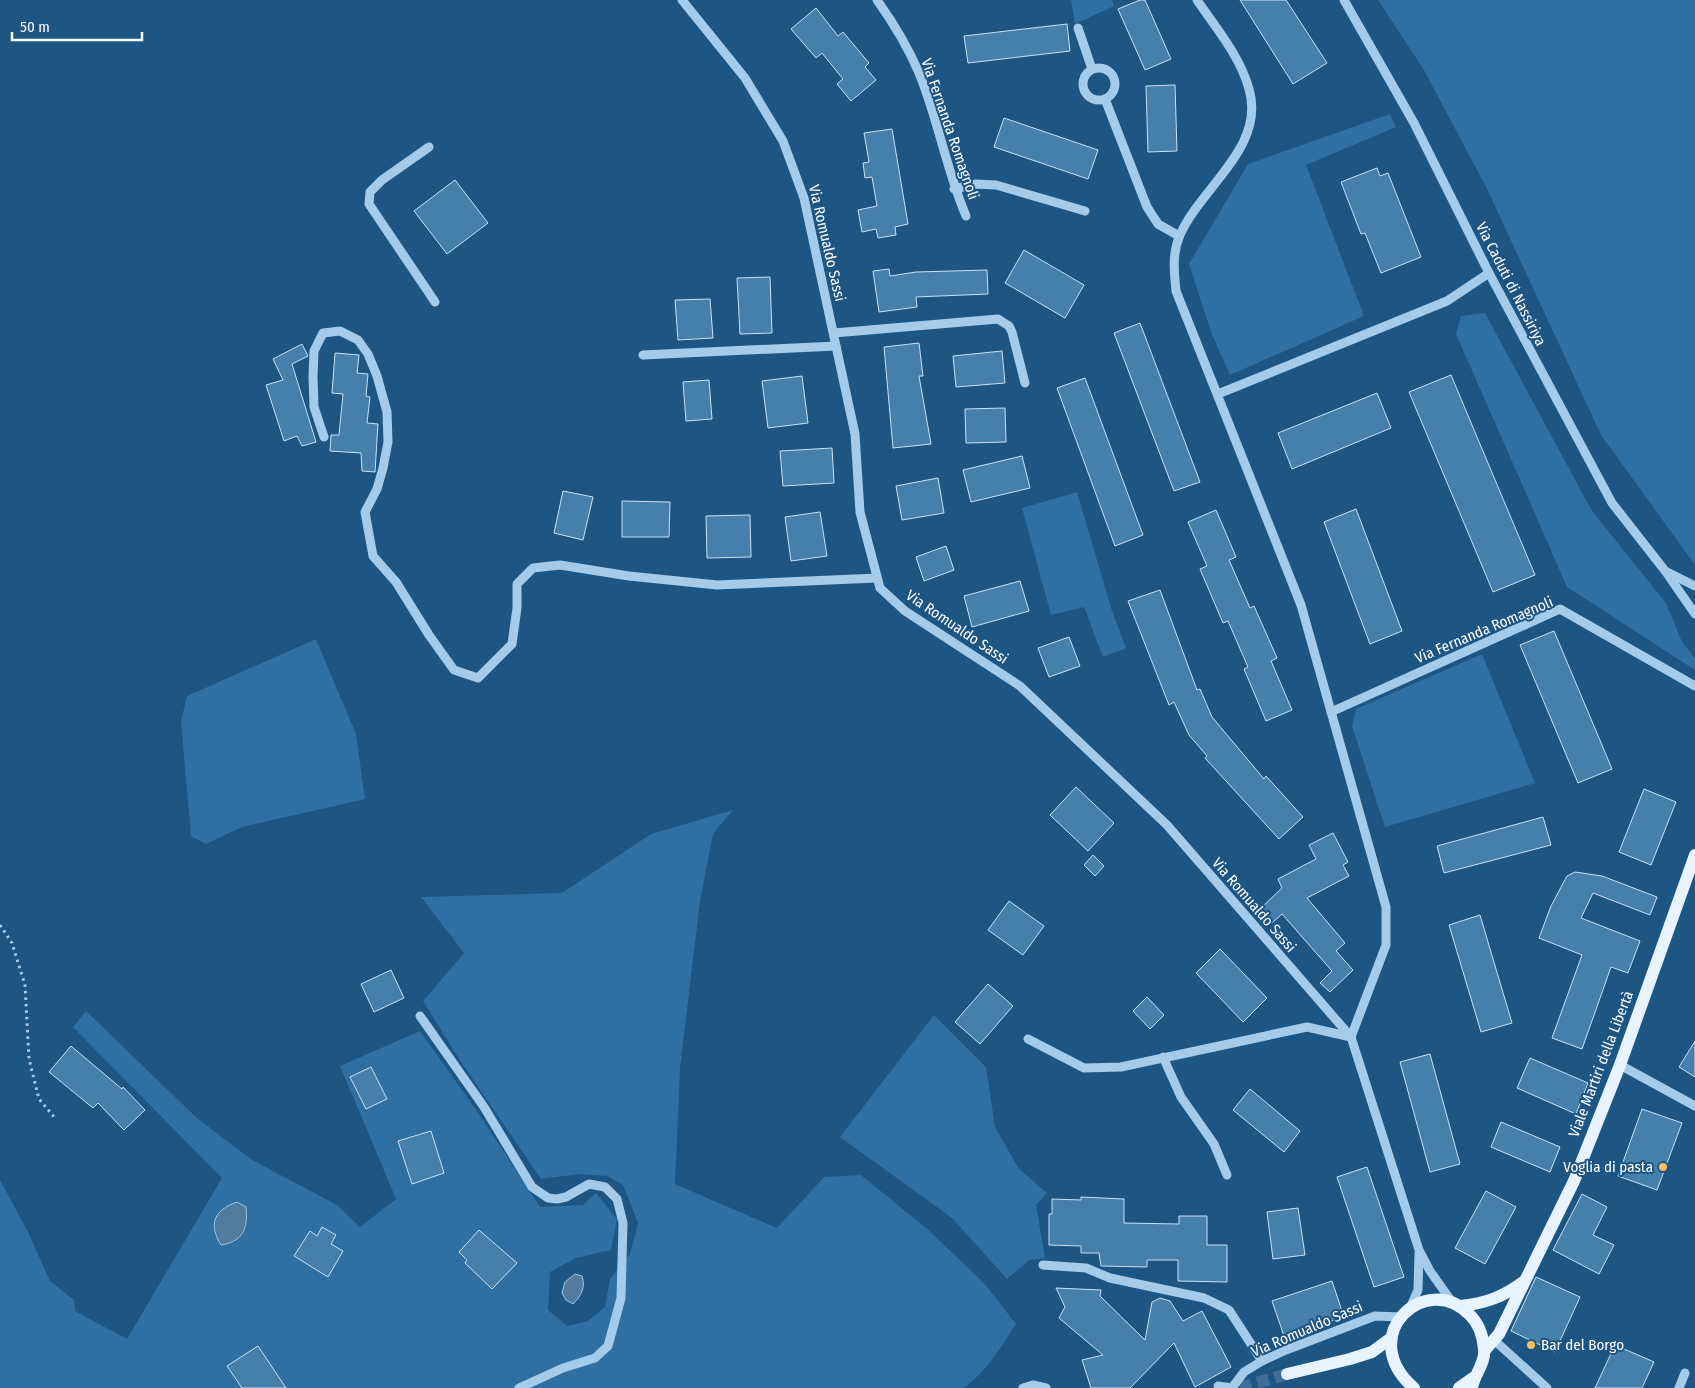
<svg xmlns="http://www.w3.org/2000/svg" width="1695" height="1388" font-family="'Fira Sans Condensed',sans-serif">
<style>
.green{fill:#306fa1}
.water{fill:#537b9d;stroke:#97c7ec}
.building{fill:#457fac;stroke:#c8e3f7}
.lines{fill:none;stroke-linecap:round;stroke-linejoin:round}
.major-tunnel{stroke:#3f6e96;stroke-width:12;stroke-dasharray:12 6;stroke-linecap:butt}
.path{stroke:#a4cbea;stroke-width:3;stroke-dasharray:2.5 4;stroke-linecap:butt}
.minor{stroke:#a4cbea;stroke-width:9}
.major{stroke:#e7f3fe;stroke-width:12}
.poi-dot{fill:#fabe62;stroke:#1d5583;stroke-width:2}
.labels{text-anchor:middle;stroke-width:4;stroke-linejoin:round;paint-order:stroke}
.street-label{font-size:15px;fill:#fff;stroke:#1d5583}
.poi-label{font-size:15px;fill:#fff;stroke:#1d5583;text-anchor:end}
</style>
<rect width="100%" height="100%" fill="#1d5583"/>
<!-- green -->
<g class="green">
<path d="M1071 0H1112L1114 6 1075 24Z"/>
<path d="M1378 0H1695V565L1601 435 1487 189 1424 70Z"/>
<path d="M1390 114 1396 127 1306 165 1364 316 1230 375 1212 335 1189 264 1248 164Z"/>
<path d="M1485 313 1592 511 1666 603 1682 642 1695 658V670L1567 587 1456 334 1461 316Z"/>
<path d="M1077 492 1112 611 1126 648 1103 657 1084 607 1051 615 1022 508Z"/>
<path d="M316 639 356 734 365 799 242 827 206 844 191 836 181 721 187 696Z"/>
<path d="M1482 654 1535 783 1385 827 1352 726 1356 709Z"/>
<path d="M733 810 713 834 700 901 680 1068 675 1184 777 1228 824 1177 861 1175 926 1228 984 1283 1016 1324C1001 1347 986 1373 963 1388H0V1180L28 1232 50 1281 74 1300 75 1311 127 1339 222 1178 73 1027 86 1011 197 1118 252 1160 337 1205 360 1227 396 1199 340 1066 420 1031 479 1114 540 1207 583 1205 596 1193 617 1219 611 1250 576 1258 550 1272 548 1310 567 1326 588 1321 605 1307 610 1279 630 1254 638 1223 623 1185 607 1176 579 1174 541 1179 461 1062 423 1001 464 953 421 897 562 893 651 834Z"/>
<path d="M934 1015 986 1067 995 1127 1019 1169 1047 1193 1036 1205 1045 1258 1029 1260 1007 1279 952 1218 840 1137Z"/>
</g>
<!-- water -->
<g class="water">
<path d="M237 1202 246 1207C248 1228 244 1241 221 1245 208 1224 214 1210 237 1202Z"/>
<path d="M575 1274 582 1276C586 1287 581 1296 573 1304L566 1300 562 1293 565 1282Z"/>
</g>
<!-- building -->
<g class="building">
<path d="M1140 0H1145L1171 59 1145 70 1118 9Z"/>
<path d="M1240 0H1286L1327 63 1293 84Z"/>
<path d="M816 8 838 36 843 32 869 63 865 67 876 80 851 101 837 84 843 79 822 53 816 58 791 29Z"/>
<path d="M1067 24 1070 51 968 63 964 36Z"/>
<path d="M1175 85 1177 151 1148 152 1146 86Z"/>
<path d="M1004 118 1098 150 1088 179 994 147Z"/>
<path d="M892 129 908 224 895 227 896 235 878 238 876 229 862 232 858 210 877 206 872 177 865 178 863 163 869 162 864 133Z"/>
<path d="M1377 168 1380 176 1388 173 1421 257 1381 273 1365 233 1361 234 1341 182Z"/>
<path d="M455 180 488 223 447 254 414 211Z"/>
<path d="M1024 250 1084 285 1065 318 1005 283Z"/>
<path d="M889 269 890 276 916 272 987 270 988 294 916 297 917 307 879 312 873 271Z"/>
<path d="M770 277 772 333 740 334 737 278Z"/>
<path d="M710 299 713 338 678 340 675 300Z"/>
<path d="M1140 323 1200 482 1174 491 1114 333Z"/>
<path d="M919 343 923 376H919L931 444 893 448 884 347Z"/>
<path d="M302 344 308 356 292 364 316 442 302 446 297 436 284 441 266 385 283 380 273 359Z"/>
<path d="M1002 351 1005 383 956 387 953 356Z"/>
<path d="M335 353 359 355 357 373 368 374 366 396 370 397 367 423 378 424 375 472 362 471 361 453 330 451 331 435H339L343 394 332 393Z"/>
<path d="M1451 375 1535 575 1493 592 1409 392Z"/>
<path d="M802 376 808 423 768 428 762 381Z"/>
<path d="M1085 378 1143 535 1115 546 1057 388Z"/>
<path d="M709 380 712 419 686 421 683 382Z"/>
<path d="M1377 393 1391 428 1292 469 1278 433Z"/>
<path d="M1005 408 1006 442 966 443 965 409Z"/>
<path d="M832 448 834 483 783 486 780 451Z"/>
<path d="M1022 456 1030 488 971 502 963 470Z"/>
<path d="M938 478 944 513 902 520 896 486Z"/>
<path d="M563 491 593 497 583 540 554 533Z"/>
<path d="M622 501 670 502 669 537H622Z"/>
<path d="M1356 509 1402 631 1370 644 1324 522Z"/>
<path d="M1216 510 1236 557 1229 560 1250 608 1254 606 1277 658 1271 661 1292 710 1266 721 1244 669 1248 667 1228 621 1223 623 1200 569 1207 566 1188 522Z"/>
<path d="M820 512 827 556 791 561 785 517Z"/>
<path d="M750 515 751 557 707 558 706 516Z"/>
<path d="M946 546 954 570 924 581 916 557Z"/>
<path d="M1020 581 1029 611 972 627 964 596Z"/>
<path d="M1160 590 1197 690 1200 689 1212 717 1264 779 1266 776 1303 817 1279 839 1205 758 1207 756 1189 735 1174 702 1169 705 1128 601Z"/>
<path d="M1554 631 1612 769 1578 783 1520 645Z"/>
<path d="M1069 637 1080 666 1049 677 1038 648Z"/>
<path d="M1076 787 1114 823 1088 851 1050 815Z"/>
<path d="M1644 789 1676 802 1651 865 1619 852Z"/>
<path d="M1543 817 1551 845 1444 873 1437 846Z"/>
<path d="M1333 833 1348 862 1343 865 1349 876 1307 898 1345 943 1336 951 1353 970 1330 992 1320 983 1332 971 1282 914 1272 923 1259 910 1282 888 1278 879 1316 859 1309 845Z"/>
<path d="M1093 855 1104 866 1095 876 1084 865Z"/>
<path d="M1575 872 1602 876 1657 897 1650 915 1593 893 1581 918 1640 941 1628 973 1611 967 1582 1049 1552 1038 1582 955 1539 938 1551 906 1567 876Z"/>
<path d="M1009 901 1044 926 1023 955 988 930Z"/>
<path d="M1480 915 1512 1023 1481 1032 1449 925Z"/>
<path d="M1220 949 1267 998 1243 1022 1196 973Z"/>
<path d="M391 970 404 998 374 1012 361 984Z"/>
<path d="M988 984 1013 1006 980 1044 955 1022Z"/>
<path d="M1147 997 1164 1015 1150 1029 1133 1011Z"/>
<path d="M1695 1041V1077L1679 1067Z"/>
<path d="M71 1046 122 1089 123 1087 145 1110 124 1130 98 1103 93 1108 49 1072Z"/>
<path d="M1430 1054 1460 1164 1430 1172 1400 1062Z"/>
<path d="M1530 1058 1588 1083 1576 1114 1517 1088Z"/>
<path d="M371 1067 387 1099 366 1109 350 1077Z"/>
<path d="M1250 1089 1300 1131 1284 1152 1233 1110Z"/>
<path d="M1642 1109 1682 1123 1657 1190 1618 1176Z"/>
<path d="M1501 1122 1560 1147 1550 1172 1491 1147Z"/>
<path d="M431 1131 444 1173 412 1184 398 1141Z"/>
<path d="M1367 1167 1404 1277 1374 1287 1337 1177Z"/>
<path d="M1486 1191 1516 1207 1485 1264 1455 1248Z"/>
<path d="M1582 1194 1607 1207 1593 1235 1614 1245 1599 1274 1553 1250Z"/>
<path d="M1081 1197 1124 1199V1223L1179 1224V1216H1207V1245H1227V1282L1178 1281V1260H1147V1267L1101 1266 1099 1253H1081V1246L1049 1245V1214H1052V1199L1081 1200Z"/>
<path d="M1298 1208 1305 1255 1273 1259 1267 1212Z"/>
<path d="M322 1227 336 1235 331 1244 343 1251 328 1277 294 1256 310 1231 317 1236Z"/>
<path d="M479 1230 517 1263 492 1289 465 1263 467 1260 459 1252Z"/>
<path d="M1536 1277 1580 1297 1555 1352 1511 1331Z"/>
<path d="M1332 1281 1344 1317 1284 1336 1272 1301Z"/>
<path d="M1056 1288 1101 1290 1100 1296 1145 1340 1152 1302 1160 1298 1170 1301 1183 1321 1202 1311 1231 1367 1195 1387 1174 1343 1130 1388H1091L1082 1360 1103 1355 1059 1318 1065 1307Z"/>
<path d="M1615 1345 1654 1362 1642 1388H1595Z"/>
<path d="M258 1346 286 1388H242L227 1366Z"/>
</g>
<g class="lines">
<!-- major-tunnel -->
<path class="major-tunnel" d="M1240 1388 1287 1374"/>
<!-- path -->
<path class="path" d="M0 925 12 943 25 985 29 1059 39 1099 55 1118"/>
<!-- minor -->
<g class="minor">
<path d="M682 0 745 78 783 141 804 198 855 434 860 512 880 588 905 611 1020 686 1167 825 1351 1037 1419 1250 1430 1271 1452 1302"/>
<path d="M877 0C894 24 908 47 919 73 938 119 946 169 966 216"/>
<path d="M1197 0C1216 28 1240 56 1249 89 1266 147 1201 187 1180 235 1172 253 1174 272 1176 291L1301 605 1386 907V945L1351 1037"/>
<path d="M1344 0 1414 123 1489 273 1612 503 1666 572 1695 614"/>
<path d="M1078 28 1092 69"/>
<circle cx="1099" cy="84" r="16"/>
<path d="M1105 99 1147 207 1158 224 1179 236"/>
<path d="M429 147 382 180 370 192 369 204 435 302"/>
<path d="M954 189 976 184 996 185 1085 211"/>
<path d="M834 333 998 319 1009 326 1012 332 1025 383"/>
<path d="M643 355 836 346"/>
<path d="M1218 394 1447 301 1489 273"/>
<path d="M324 437 314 407 313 377 314 351 323 333 340 331 358 340 368 354 377 376 387 412 388 442 383 468 377 489 365 512 373 556 396 582 429 635 454 670 478 678 512 644 517 608V584L533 568 560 565 629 576 717 585 877 578"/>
<path d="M1667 572 1695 586"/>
<path d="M1331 712 1560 609 1695 686"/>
<path d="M420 1016 484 1107 532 1187 548 1198 557 1199 566 1197 589 1184 605 1187 617 1199 623 1223 621 1298 608 1346 595 1358 563 1368 519 1388"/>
<path d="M1028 1039 1084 1068 1121 1067 1307 1027 1351 1037"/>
<path d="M1163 1057 1181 1097 1214 1144 1227 1175"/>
<path d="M1620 1065 1695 1106"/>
<path d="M1043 1265 1086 1268 1110 1278 1204 1298 1229 1310 1262 1361"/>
<path d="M1410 1308 1418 1290 1419 1253"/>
<path d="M1494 1340 1547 1388"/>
<path d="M1218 1386 1232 1388"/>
<path d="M1023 1388 1033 1385 1046 1388"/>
<path d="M1232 1388 1244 1372 1262 1361 1286 1350 1375 1316 1401 1317"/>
<path d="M1679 1388 1685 1373"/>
</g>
<!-- major -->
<g class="major">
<path d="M1461 1306C1486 1303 1503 1297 1523 1282"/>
<path d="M1485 1350 1499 1334 1574 1181 1620 1065 1695 855"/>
<path d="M1287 1374 1350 1359 1372 1352 1391 1338"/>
<path d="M1414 1388C1354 1336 1426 1269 1470 1315 1479 1324 1483 1335 1484 1349 1486 1363 1474 1374 1472 1388"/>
<path d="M1459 1388 1473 1378"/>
</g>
</g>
<!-- markers -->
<g class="poi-dot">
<circle cx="1663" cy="1167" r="5"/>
<circle cx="1531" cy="1345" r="5"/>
</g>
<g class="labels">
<!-- street labels -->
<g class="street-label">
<text transform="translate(950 129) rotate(71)" y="5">Via Fernanda Romagnoli</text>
<text transform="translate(827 243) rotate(77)" y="5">Via Romualdo Sassi</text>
<text transform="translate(1511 284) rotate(63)" y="5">Via Caduti di Nassiriya</text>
<text transform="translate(957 627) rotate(34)" y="5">Via Romualdo Sassi</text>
<text transform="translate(1484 630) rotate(-23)" y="5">Via Fernanda Romagnoli</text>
<text transform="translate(1254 905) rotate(49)" y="5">Via Romualdo Sassi</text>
<text transform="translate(1601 1064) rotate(-69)" y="5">Viale Martiri della Libertà</text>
<text transform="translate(1307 1329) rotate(-23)" y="5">Via Romualdo Sassi</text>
</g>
<!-- poi labels -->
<g class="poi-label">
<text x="1653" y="1172">Voglia di pasta</text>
<text x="1541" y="1350" text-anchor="start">Bar del Borgo</text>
</g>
</g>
<!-- scale -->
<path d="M12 32v8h130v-8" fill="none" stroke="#ffffff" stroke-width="2.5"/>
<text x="20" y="32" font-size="15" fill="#ffffff" stroke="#1d5583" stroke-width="4" paint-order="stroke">50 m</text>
</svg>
